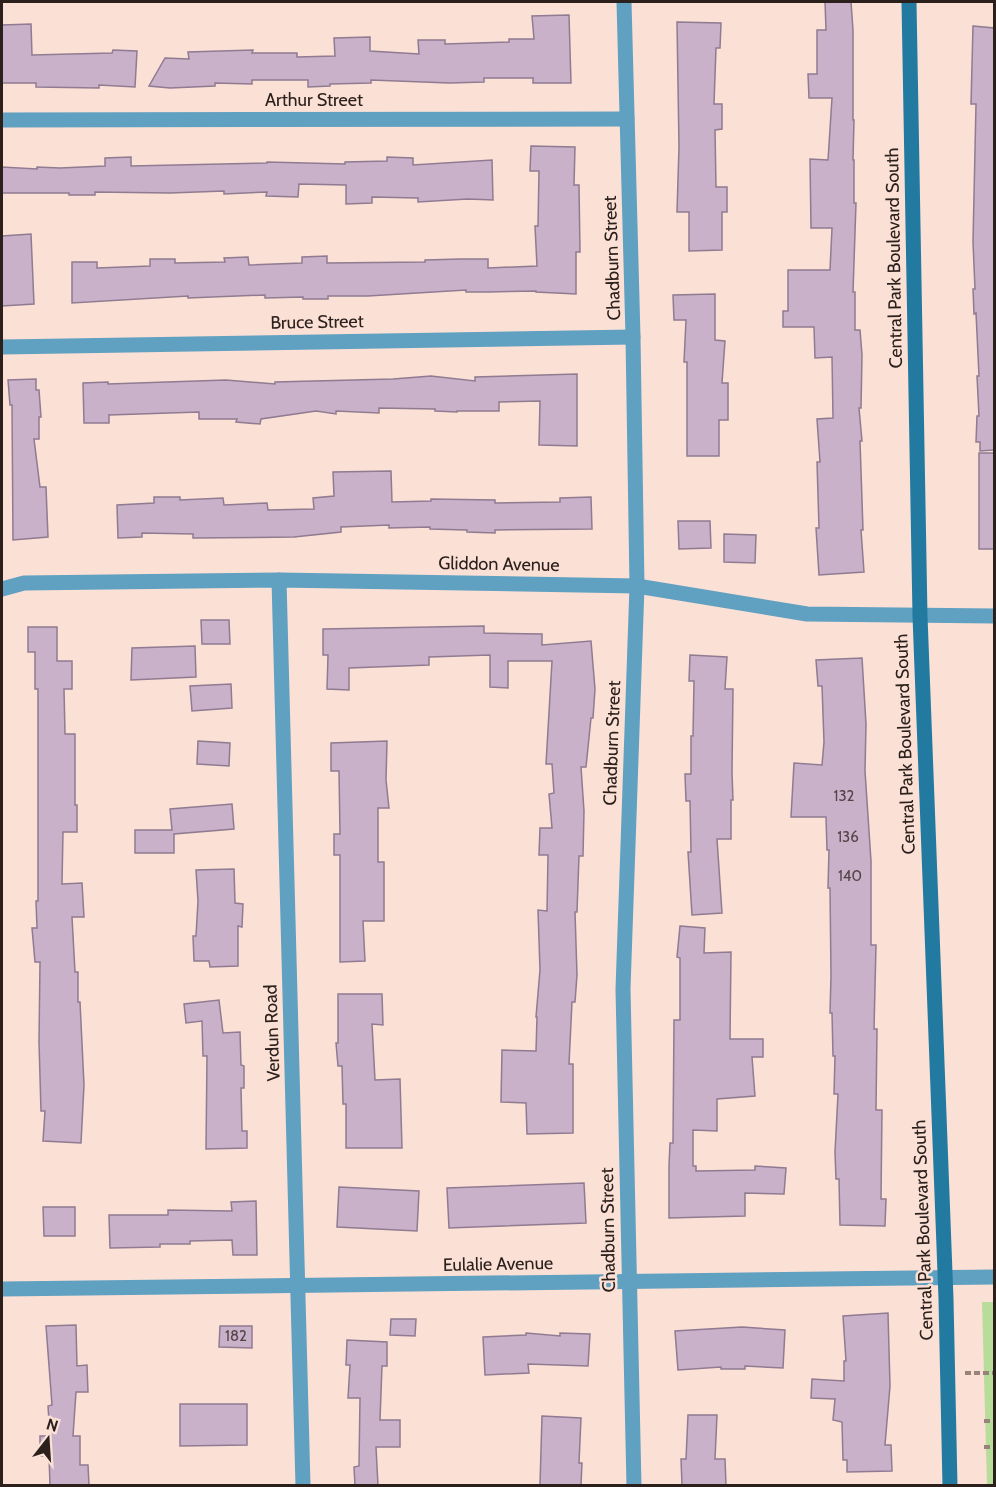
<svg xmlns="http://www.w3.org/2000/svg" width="996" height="1487" font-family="Cabin,sans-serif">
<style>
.green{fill:#b8dc99}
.building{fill:#c8b1c9;stroke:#907b91;stroke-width:1.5}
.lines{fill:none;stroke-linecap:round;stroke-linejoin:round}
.path{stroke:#97837c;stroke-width:4;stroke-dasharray:6 3;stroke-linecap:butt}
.street{stroke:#60a0c1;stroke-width:15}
.secondary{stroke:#237aa1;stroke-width:15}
.labels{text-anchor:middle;stroke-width:5;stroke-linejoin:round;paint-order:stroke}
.number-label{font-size:15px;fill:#534447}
.street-label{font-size:18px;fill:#2c201c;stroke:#fbe0d6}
</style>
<rect width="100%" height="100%" fill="#fbe0d6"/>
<!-- green -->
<path class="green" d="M982 1302H994V1485H987Z"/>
<!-- building -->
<g class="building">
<path d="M825 2H851L853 30V120H854L853 160H854V203H856L853 292H855V330H860L862 355 861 408H859L862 441H860L863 530H861L864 572 819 575 816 528H819L817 462H820L817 419 833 418 832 357 815 358 814 327H783V311H788V270H830L832 228H811L810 159 828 160 832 98H809L808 74H817V30H826Z"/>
<path d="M569 15 571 83H533V78H484V82L449 83 371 80V83L330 84V86L308 87V80H252V84L215 83V86L170 88 149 86 165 58 189 59 188 52 253 50 252 53H297V57L335 56 334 38 370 37V51L419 54 418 40H445V44L509 42V39H534L532 16Z"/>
<path d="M677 22 721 23 720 48H716L714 104H722V129L715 130 716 187H727V212H722V250L689 251V212H677L679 147Z"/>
<path d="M31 24 32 55 112 53 113 50 137 51 135 87 99 85V88L36 87V83H2V25Z"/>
<path d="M973 26 994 28V450L980 451V442H976L977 416H979L977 376H979L976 313 974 314 973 289H975L973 242 976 104H971Z"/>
<path d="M531 146 575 147 574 185H579L580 252H576V294L536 292V291L488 292H466V290L368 296H328V299H303V297L265 298V295L188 298V296L72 303V262H97V268L150 266V259H175V263L225 262 224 258 248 257 249 265 302 263V257L327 256V263L425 262V260L460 259H488V268L537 266 535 226H538L539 171H530Z"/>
<path d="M131 157V166L267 163V162L345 164V162L387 161V157L413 158V165L492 160 493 200 468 199 418 202V198L372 197V203L346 204V185L299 184 298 197 266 196 267 192 224 194V191L170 193 95 192V195H69V193H2V167L37 169V167L60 168 105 166V158Z"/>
<path d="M31 234 34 304 2 306V236Z"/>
<path d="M715 294V340L725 341 722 383H728V420H719V456H687V362H684L686 320H674L673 295Z"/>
<path d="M577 374V446L539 445 540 401 499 402V411H457V412L435 411V409L379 408V413L336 411V414L316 411 261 419 260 424 236 422 237 419H199V412L109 415V423H84L83 383 108 382V384L226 380 275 384V382L393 379 431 376 475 381V377Z"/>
<path d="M36 379V390H39L41 417H39V439H34L40 487H46L48 537 13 540 12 405H10L8 380Z"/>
<rect x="979" y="453" width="15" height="96"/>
<path d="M391 471 392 502 431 501V499L495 500V503L560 502V498L591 497 592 529 495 530V533L467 532V530L430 529V527L389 528V525L341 527V532L294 537 193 538V534L142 533V537L118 538 117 505 154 503V497H180V500L223 498 224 505 267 503 268 510 314 509 313 498 334 496 333 472Z"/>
<path d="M678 521H710L711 548 679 549Z"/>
<path d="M724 534 756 535 755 563 724 562Z"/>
<path d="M201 620H229L230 644H202Z"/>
<path d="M484 626V633L542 634V645L591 641 595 689 593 718H591L586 767H581L584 811 583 856H579L577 912H575L577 975 575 1002H572L569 1064H573V1133L527 1134 526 1103 501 1102 502 1050 536 1051 537 1017H536L540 970 538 910 547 911 548 855H539L540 828H552L549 794 554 793 552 764H546L552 661H508V688L490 687V655L429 657V665L349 668V690L327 689 328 655H323V629Z"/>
<path d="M28 627H57V661H72V689H64L65 734H75V805H77V832H63L62 884 82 883 84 917H72L75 972H78V1002H80L84 1085 81 1143 43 1141 45 1111H41L39 1042 40 962H35L32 928H37L36 901H38V689H35V652H28Z"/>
<path d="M195 646 196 677 131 680 132 648Z"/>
<path d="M690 655 727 657 725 689H733L732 773 733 800H731V839H717L722 913 692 915 688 852H691L690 801H686L685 774H691V736H693L694 681H689Z"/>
<path d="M862 658 866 724 865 771 871 861V945H876L874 1029H877L876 1110H882L881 1199H886L885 1226 840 1225 839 1179H836L835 1152 838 1094H834L835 1056H833L832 1013H830L831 976 830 888H828L829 850H827L826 817H791L794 763 822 765 824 742 822 686H818L816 660Z"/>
<path d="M231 684 232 708 192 711 190 686Z"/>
<path d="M198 741 230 743 229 766 197 764Z"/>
<path d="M387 741 386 780 389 808H378V862H384V921H363L365 961 340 962V855H334V834H340L339 771H331V743Z"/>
<path d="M232 804 234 829 174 834V853H135V830H172L170 809Z"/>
<path d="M234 869 235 903 243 904 242 927 238 926V966L210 967 209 961H194L193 936H196L198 901 196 870Z"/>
<path d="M680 926 705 928 704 953 731 952 730 1039H763V1057H752L755 1096 717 1099V1131L693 1130V1166H696V1171L755 1170V1166L786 1168 784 1194 745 1193V1216L669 1218V1166L670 1143H673L674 1020H680V958L677 957Z"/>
<path d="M338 994H382L383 1025 372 1024 375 1080 400 1079 402 1148H346V1104H343L342 1066H338L336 1043H338Z"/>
<path d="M219 1000 223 1033 240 1032 241 1065 244 1066V1088H241L242 1131H247V1148L206 1149 207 1056H203L202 1021 186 1023 184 1004Z"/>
<path d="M584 1183 586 1223 449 1228 447 1188Z"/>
<path d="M339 1187 419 1191 417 1231 337 1227Z"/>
<path d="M256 1201 257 1255H233L232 1240 190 1241V1244H160V1247L110 1248 109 1215H168V1210L232 1211 231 1202Z"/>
<path d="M43 1207H75V1236H44Z"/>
<path d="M888 1313 890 1386 885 1445H891L892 1471 847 1472V1460H843L842 1422 833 1420 835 1399 811 1398 812 1379 844 1381V1361H846L843 1316Z"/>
<path d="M391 1319H416L415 1336 390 1335Z"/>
<path d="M76 1325 77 1366 87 1365 88 1392H76L73 1436H80V1465H88L89 1485H50L49 1456H40V1436H50L48 1406 52 1405 46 1326Z"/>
<path d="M220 1326H252V1348L219 1347Z"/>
<path d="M742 1327 785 1330 783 1368 745 1366V1369H721V1367L678 1370 675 1331Z"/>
<path d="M526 1333 560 1336V1333L590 1334 588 1366 528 1364 529 1373 485 1375 483 1337 526 1335Z"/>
<path d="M347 1340 387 1342V1366H382L380 1420H400V1447H376L378 1485H355L354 1467 359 1466 360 1398H348L350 1365H346Z"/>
<path d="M180 1404H247V1445L180 1446Z"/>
<path d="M688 1415H717L715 1459H725L726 1485H682L681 1459H686Z"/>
<path d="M542 1416 581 1418 579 1463H582L581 1485H540Z"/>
</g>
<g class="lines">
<!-- path -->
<g class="path">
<path d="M965 1373H994"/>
<path d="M984 1421H994"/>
<path d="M984 1447H994"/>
</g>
<!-- street -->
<g class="street">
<path d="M624 2 633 337 637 586 623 989 634 1486"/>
<path d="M2 120 627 119"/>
<path d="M2 347 633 337"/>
<path d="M279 580 303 1486"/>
<path d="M2 589 24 583 279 580 637 586 807 614 994 616"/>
<path d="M2 1289 994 1277"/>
</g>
<!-- secondary -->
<path class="secondary" d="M909 2 920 616 946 1299 950 1486"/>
</g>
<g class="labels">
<!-- number labels -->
<g class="number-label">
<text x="844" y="801">132</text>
<text x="848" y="842">136</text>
<text x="850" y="881">140</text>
<text x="236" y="1341">182</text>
</g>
<!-- street labels -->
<g class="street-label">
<text x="314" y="106">Arthur Street</text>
<text transform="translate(612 258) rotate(-92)" y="6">Chadburn Street</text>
<text transform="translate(894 258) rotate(-91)" y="6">Central Park Boulevard South</text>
<text transform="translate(317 322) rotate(-1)" y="6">Bruce Street</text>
<text transform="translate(499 564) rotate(1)" y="6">Gliddon Avenue</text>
<text transform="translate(612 743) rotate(-88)" y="6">Chadburn Street</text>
<text transform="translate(905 744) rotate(-92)" y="6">Central Park Boulevard South</text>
<text transform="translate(272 1033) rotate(-92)" y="6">Verdun Road</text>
<text transform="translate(608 1230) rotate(-91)" y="6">Chadburn Street</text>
<text transform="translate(923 1230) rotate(-92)" y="6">Central Park Boulevard South</text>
<text transform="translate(498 1264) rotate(-1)" y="6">Eulalie Avenue</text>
</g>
</g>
<!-- border -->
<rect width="996" height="1487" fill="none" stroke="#2c201c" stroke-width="6"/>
<!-- north arrow -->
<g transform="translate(48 1439) rotate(17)" stroke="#fbe0d6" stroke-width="4.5" paint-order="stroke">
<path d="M0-4.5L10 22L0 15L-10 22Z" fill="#2c201c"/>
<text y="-9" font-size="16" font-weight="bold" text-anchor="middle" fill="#2c201c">N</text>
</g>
</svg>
